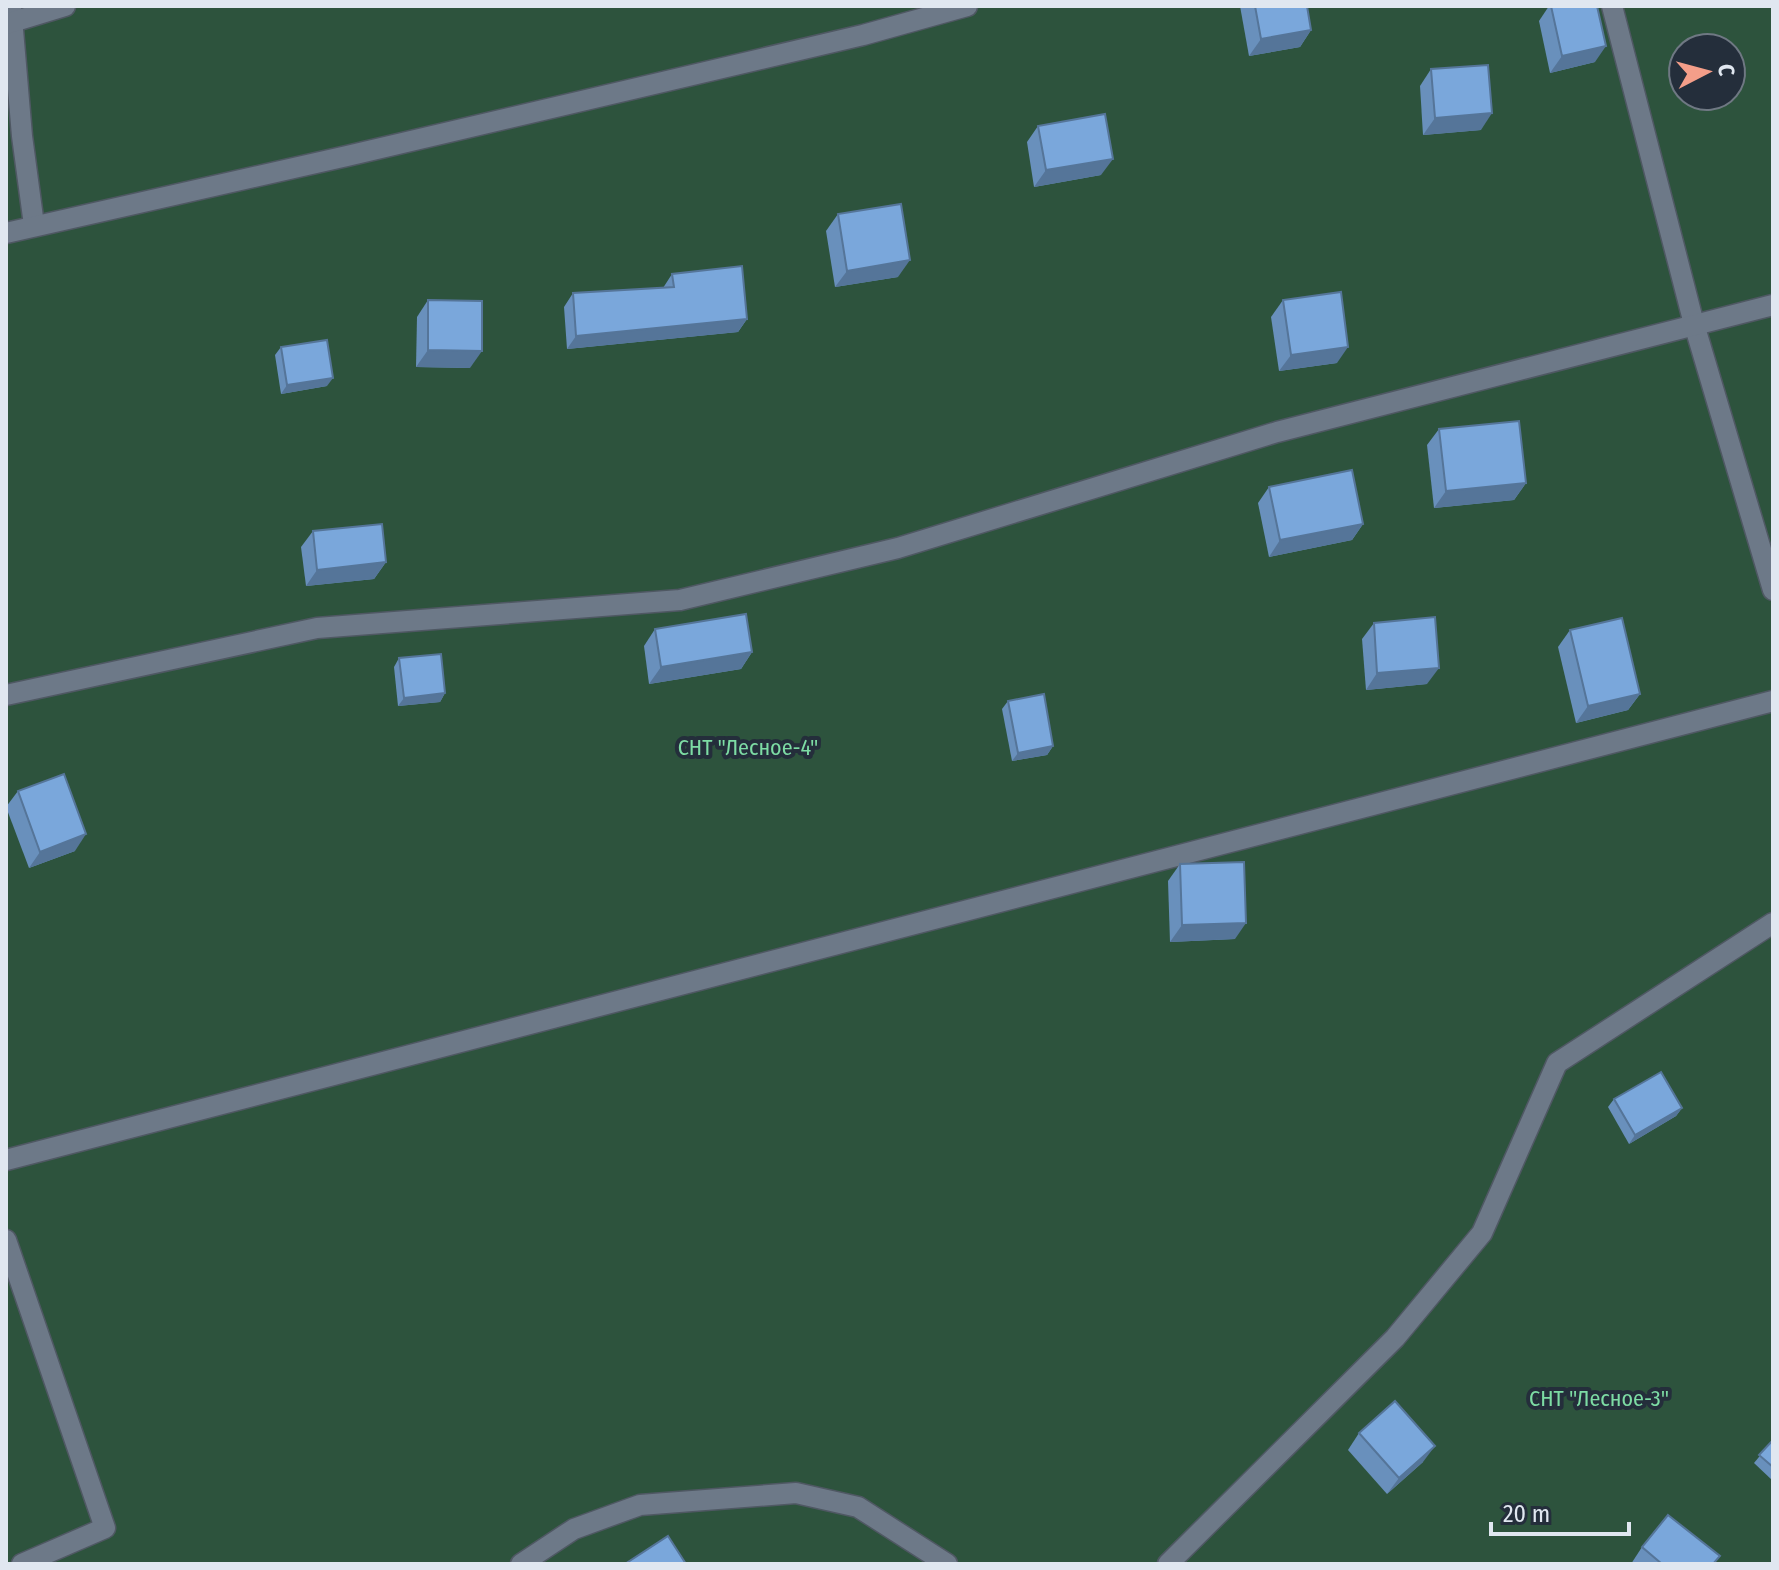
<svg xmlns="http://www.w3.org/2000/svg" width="1779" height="1570" font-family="'Fira Sans Condensed',sans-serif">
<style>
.green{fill:#2d533d;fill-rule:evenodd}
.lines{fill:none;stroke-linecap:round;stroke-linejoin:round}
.lane-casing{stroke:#4f5863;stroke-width:23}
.street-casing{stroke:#4f5863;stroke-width:23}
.lane{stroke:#6d7988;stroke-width:20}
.street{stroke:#6d7988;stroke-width:20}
.wall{fill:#6990bc}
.shaded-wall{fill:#557599}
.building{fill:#7aa7db;stroke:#557599;stroke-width:2}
.labels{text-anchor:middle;stroke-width:8;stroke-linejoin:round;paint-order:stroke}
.park-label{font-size:22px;fill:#7ddca4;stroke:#242e3b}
</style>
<rect width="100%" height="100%" fill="#2e3946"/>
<!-- green -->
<path class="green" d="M6 6H1773V1564H6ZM1683 48H1731V96H1683Z"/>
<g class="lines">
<!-- lane casing -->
<g class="lane-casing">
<g id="lane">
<path d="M11 6 22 136 34 225"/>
<path d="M1612 6 1694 324 1773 590"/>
<path d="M6 233 347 156 863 35 967 6"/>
<path d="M6 695 317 628 680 600 898 548 1277 432 1773 305"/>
<path d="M6 1160 1773 701"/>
<path d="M6 1240 105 1528 22 1564"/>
<path d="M521 1564 574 1529 640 1505 796 1493 858 1507 947 1564"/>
<path d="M1168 1564 1395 1338 1482 1233 1557 1063 1773 923"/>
</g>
</g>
<!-- street casing -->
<g class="street-casing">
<path id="street" d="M6 24 65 6"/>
</g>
<!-- lane -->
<use href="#lane" class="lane"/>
<!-- street -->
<use href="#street" class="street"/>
</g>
<!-- wall -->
<g class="wall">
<path d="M1240 6H1307L1311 30 1300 47 1249 56Z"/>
<path d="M1549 6H1597L1595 62 1550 73 1539 21Z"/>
<path d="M1431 69 1481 130 1423 135 1420 86Z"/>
<path d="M1038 126 1101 175 1034 187 1027 142Z"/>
<path d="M838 214 898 277 835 287 826 231Z"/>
<path d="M672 274 747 319 738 332 567 349 564 307 573 293 663 288Z"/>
<path d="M428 300 470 368 416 367 417 317Z"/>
<path d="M1283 300 1337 363 1279 371 1271 317Z"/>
<path d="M281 347 327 386 281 394 275 355Z"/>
<path d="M1439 429 1526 483 1514 500 1434 508 1427 445Z"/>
<path d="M1269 487 1363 524 1352 540 1269 557 1258 503Z"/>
<path d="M313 531 386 562 374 579 306 586 301 547Z"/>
<path d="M1374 623 1427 684 1366 690 1362 639Z"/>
<path d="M655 629 752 652 741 669 649 684 644 646Z"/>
<path d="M1570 630 1640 694 1628 710 1576 723 1558 647Z"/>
<path d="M399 658 445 693 440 702 398 706 394 667Z"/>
<path d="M1008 701 1053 746 1047 755 1012 761 1002 709Z"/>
<path d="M18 791 75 851 29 868 6 807Z"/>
<path d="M1180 864 1235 939 1170 942 1168 881Z"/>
<path d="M1614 1099 1682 1108 1676 1116 1629 1144 1608 1107Z"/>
<path d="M1359 1433 1423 1462 1387 1494 1348 1450Z"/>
<path d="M1773 1440V1481L1754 1463Z"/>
<path d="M1642 1547 1714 1564H1631Z"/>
</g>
<!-- shaded-wall -->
<g class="shaded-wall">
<path d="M1311 30 1300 47 1249 56 1261 39Z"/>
<path d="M1606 46 1595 62 1550 73 1562 56Z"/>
<path d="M1492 113 1481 130 1423 135 1435 118Z"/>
<path d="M1113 159 1101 175 1034 187 1046 170Z"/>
<path d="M910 260 898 277 835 287 847 271Z"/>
<path d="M747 319 738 332 567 349 576 336Z"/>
<path d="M1348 347 1337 363 1279 371 1291 355Z"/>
<path d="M428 350 482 351 470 368 416 367Z"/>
<path d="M333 378 327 386 281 394 287 385Z"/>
<path d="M1526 483 1514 500 1434 508 1446 491Z"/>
<path d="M1363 524 1352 540 1269 557 1280 540Z"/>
<path d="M386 562 374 579 306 586 317 570Z"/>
<path d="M752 652 741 669 649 684 661 667Z"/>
<path d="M1439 668 1427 684 1366 690 1377 673Z"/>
<path d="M445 693 440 702 398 706 404 698Z"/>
<path d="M1640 694 1628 710 1576 723 1588 706Z"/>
<path d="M1053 746 1047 755 1012 761 1018 753Z"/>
<path d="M86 834 75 851 29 868 40 852Z"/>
<path d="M1246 923 1235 939 1170 942 1182 925Z"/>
<path d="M1682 1108 1676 1116 1629 1144 1635 1135Z"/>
<path d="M1435 1446 1423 1462 1387 1494 1399 1478Z"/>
</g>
<!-- building -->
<g class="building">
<path d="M1255 6H1307L1311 30 1261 39Z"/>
<path d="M1551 6H1597L1606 46 1562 56Z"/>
<path d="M1488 65 1492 113 1435 118 1431 69Z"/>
<path d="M1105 114 1113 159 1046 170 1038 126Z"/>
<path d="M901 204 910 260 847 271 838 214Z"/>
<path d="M742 266 747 319 576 336 573 293 674 287 672 274Z"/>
<path d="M1341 292 1348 347 1291 355 1283 300Z"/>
<path d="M428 300 482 301V351L428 350Z"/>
<path d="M327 340 333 378 287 385 281 347Z"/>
<path d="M1519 421 1526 483 1446 491 1439 429Z"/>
<path d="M1352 470 1363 524 1280 540 1269 487Z"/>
<path d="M382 524 386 562 317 570 313 531Z"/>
<path d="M746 614 752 652 661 667 655 629Z"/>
<path d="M1435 617 1439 668 1377 673 1374 623Z"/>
<path d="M1622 618 1640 694 1588 706 1570 630Z"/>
<path d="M441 654 445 693 404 698 399 658Z"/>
<path d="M1044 694 1053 746 1018 753 1008 701Z"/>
<path d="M64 774 86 834 40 852 18 791Z"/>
<path d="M1244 862 1246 923 1182 925 1180 864Z"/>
<path d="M1661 1072 1682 1108 1635 1135 1614 1099Z"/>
<path d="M1395 1401 1435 1446 1399 1478 1359 1433Z"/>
<path d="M1773 1440V1467L1759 1455Z"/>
<path d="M1668 1515 1720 1556 1713 1564H1662L1642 1547Z"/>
<path d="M668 1536 686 1564H625Z"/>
</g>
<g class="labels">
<!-- park labels -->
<g class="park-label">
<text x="748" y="755">СНТ "Лесное-4"</text>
<text x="1599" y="1406">СНТ "Лесное-3"</text>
</g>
</g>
<!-- border -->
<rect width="1779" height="1570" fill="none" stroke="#e0e7f0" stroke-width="16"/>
<!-- north arrow -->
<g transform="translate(1707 72) rotate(84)"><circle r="38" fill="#242e3b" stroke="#6f7883" stroke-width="2"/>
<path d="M0-6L14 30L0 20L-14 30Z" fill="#f49e89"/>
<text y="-12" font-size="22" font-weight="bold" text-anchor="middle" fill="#e0e7f0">С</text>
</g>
<!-- scale -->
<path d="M1491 1522v12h138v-12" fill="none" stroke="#e0e7f0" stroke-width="4"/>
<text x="1503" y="1522" font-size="24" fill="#e0e7f0" stroke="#242e3b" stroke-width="6" paint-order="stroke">20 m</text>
</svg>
